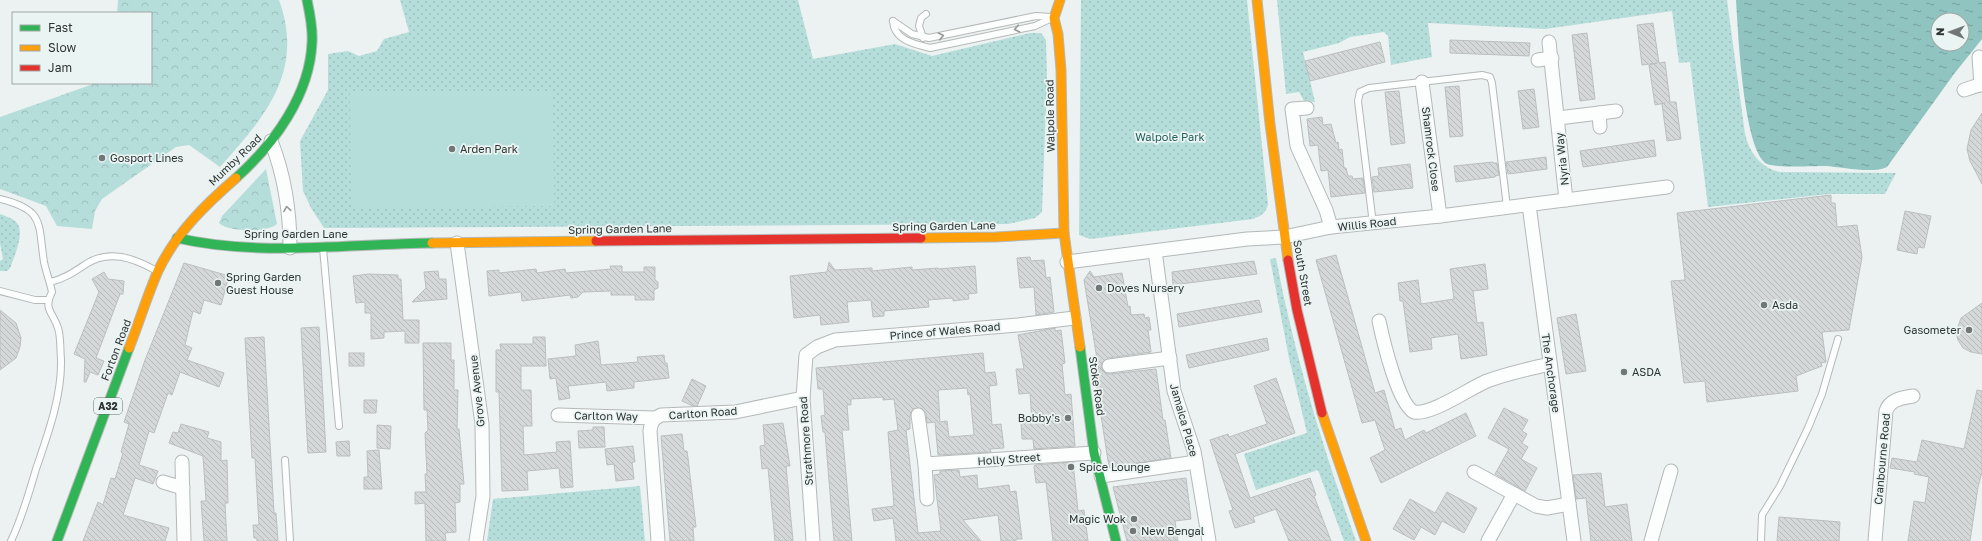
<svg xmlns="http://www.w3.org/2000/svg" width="1982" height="541" font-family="'Golos Text',sans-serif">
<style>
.grass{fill:url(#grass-dots)}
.forest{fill:url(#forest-crowns)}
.pitch{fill:#b5dedb}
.water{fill:url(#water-ripples);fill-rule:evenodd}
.building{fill:url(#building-back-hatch);stroke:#bbbfbf;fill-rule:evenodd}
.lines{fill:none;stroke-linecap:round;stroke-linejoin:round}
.lane-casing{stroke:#b4b9b8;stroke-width:8}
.street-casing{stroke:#b4b9b8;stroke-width:15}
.fast-casing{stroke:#b4b9b8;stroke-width:11}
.slow-casing{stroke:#b4b9b8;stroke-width:11}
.jam-casing{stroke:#b4b9b8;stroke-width:11}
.lane{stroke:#fcfdfd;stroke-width:6}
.street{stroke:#fcfdfd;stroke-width:13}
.fast{stroke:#30b455;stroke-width:9}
.slow{stroke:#ff9f0a;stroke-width:9}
.jam{stroke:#e5322d;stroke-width:9}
.oneway{stroke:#969898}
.poi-dot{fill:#717676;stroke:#eaf4f3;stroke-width:1.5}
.labels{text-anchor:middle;stroke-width:3.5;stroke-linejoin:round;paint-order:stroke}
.shield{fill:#eaf4f3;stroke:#676d6d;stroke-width:1}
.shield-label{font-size:10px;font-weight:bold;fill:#2f3333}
.street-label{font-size:11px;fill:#2f3333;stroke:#eaf4f3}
.park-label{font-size:11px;fill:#25615e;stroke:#eaf4f3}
.poi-label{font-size:11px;fill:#2f3333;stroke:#eaf4f3;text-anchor:start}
</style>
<defs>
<pattern id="grass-dots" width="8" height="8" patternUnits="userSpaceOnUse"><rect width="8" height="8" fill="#b5dedb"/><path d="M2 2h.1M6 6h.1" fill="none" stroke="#9cbfbc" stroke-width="1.8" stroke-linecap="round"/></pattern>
<pattern id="forest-crowns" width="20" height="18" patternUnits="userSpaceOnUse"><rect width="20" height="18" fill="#b5dedb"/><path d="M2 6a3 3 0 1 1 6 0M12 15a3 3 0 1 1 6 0" fill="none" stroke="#9cbfbc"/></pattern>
<pattern id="water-ripples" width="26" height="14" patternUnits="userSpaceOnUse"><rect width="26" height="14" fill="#90c4c0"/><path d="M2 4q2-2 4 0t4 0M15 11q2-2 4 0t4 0" fill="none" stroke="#76a09d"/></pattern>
<pattern id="building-back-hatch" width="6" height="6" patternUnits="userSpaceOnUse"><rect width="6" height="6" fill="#d4d8d8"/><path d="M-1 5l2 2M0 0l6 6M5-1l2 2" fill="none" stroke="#b6baba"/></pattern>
</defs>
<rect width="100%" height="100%" fill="#ecf2f1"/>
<!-- grass -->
<g class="grass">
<path d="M400 0H798L813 59 895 44 932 56 1030 33H1041L1046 40 1047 80 1042 212 1035 218 1008 224 324 228 311 208 303 191 300 141 328 90V54L348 51 359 56 377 51 384 39 409 32Z"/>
<path d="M1081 0H1247L1268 204C1266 213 1261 216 1253 219L1090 239 1079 235Z"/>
<path d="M1277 0H1727L1745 134C1749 152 1761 168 1780 172L1896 173 1885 194H1829L1708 207 1690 62 1679 63 1672 11 1545 29 1428 23 1432 57 1391 65 1388 36 1384 32 1350 37 1339 43 1303 52 1315 102 1304 101 1299 92 1286 94Z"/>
<path d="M0 214C5 216 13 218 17 223 25 232 14 258 10 268L7 271H0V261L3 259 0 243Z"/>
<path d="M1276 258C1294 355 1323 448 1356 541H1344L1318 470 1256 490 1244 454 1307 433 1289 358 1270 259Z"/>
<path d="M640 486 645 541H487L493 499Z"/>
</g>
<!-- forest -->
<g class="forest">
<path d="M118 0H279C305 71 265 117 220 167L189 145 176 147 102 199 95 211 92 229 57 226 46 206 0 189V117L96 83H151V13H117Z"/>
<path d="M266 169 277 224C267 233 228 232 219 223L222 216Z"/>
</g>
<!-- pitch -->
<path class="pitch" d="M553 91 554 206 351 208 350 93Z"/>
<!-- water -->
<path class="water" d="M1736 0H1982V39L1954 74 1887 167C1873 174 1842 167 1825 166 1813 166 1775 168 1767 164 1743 151 1738 29 1736 0ZM1938 20H1962V44H1938Z"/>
<!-- building -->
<g class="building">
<path d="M1653 23 1659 63 1665 62 1670 102H1676L1681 139 1667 141 1662 104 1665 103 1655 105 1649 65 1657 63 1642 65 1637 25Z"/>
<path d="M1587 33 1595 99 1580 101 1572 35Z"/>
<path d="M1450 40 1530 43 1529 56 1450 53Z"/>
<path d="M1380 42 1385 62 1310 81 1305 61Z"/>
<path d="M1459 86 1463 136 1450 137 1445 87Z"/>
<path d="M1534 89 1539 127 1523 129 1518 91Z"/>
<path d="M1399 91 1405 143 1391 145 1385 92Z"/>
<path d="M1982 113V184L1970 161 1967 149 1971 130Z"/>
<path d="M1322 117 1323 125 1331 124 1336 143 1338 142 1339 150 1342 149 1344 168H1346L1348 176H1352L1353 179 1363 178 1365 193 1331 197 1328 170 1321 171 1318 145 1310 146 1307 119Z"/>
<path d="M1654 140 1656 156 1583 167 1580 151Z"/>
<path d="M1546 157 1547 169 1508 174 1506 162Z"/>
<path d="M1493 162V163H1497L1499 175 1495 176V177L1456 182 1454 166Z"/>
<path d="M1410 164 1413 188 1374 192 1372 177 1379 176 1378 168Z"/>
<path d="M1831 195V203H1835L1837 227 1857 225 1862 257 1849 330 1822 332 1826 362 1821 363 1822 366 1796 376 1798 391 1707 402 1705 381 1684 383 1671 281 1685 280 1677 213Z"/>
<path d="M1905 211 1931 216 1924 248 1918 247 1917 254 1897 250Z"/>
<path d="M1336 255 1375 393 1384 390 1395 430 1401 428 1405 440 1424 430 1426 433 1466 413 1476 436 1381 483 1370 458 1385 450 1375 420 1362 423 1316 260Z"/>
<path d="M1030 257 1031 261 1044 260 1046 278 1050 277 1054 312 1036 315 1034 287 1020 288 1017 258Z"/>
<path d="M1254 261 1257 274 1173 285 1172 272Z"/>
<path d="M829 262 835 270 872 268V271L912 267V270L938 268V269L975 266 977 293 968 294 969 299 953 301V298L928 300 929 307 884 311V316L873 317 871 300 847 302 849 322 821 325 820 315 794 318 790 276 827 272Z"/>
<path d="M184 263 229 276 221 305 204 300 200 314 193 311 185 345 192 348 187 360 224 373 219 387 180 372 172 395 168 393 154 433 149 431 139 465 158 471 153 484 135 478 123 515 169 528 165 541H83L98 502 103 505 111 478 115 479 123 453 121 452 129 424 124 422 145 360Z"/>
<path d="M1485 264 1488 289 1473 291 1477 323 1483 322 1487 355 1461 359 1458 334 1431 338 1432 349 1410 352 1403 301H1400L1398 283 1418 280 1421 304 1454 299 1450 269Z"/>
<path d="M610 266H622V272H644V267H655V280L658 282V288L654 290V300H635V295H611V291L583 292 578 297 571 298 570 295 522 301 521 292 489 296 487 271 499 270V273L536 269 537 273 565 269 566 273 611 269Z"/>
<path d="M438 271 439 279H446L447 299 412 302 426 288 424 272Z"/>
<path d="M1090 271 1094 277 1122 273 1128 307 1130 306 1131 315 1144 314 1145 318 1149 317 1151 330H1148L1151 352 1108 358 1102 363 1101 367 1106 373 1110 374 1156 369 1163 420H1165L1171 458 1109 467 1095 377H1100L1084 280Z"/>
<path d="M104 272 108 279 124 281 123 294H120L96 358 104 361 98 375 90 372 86 382H84L85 359 74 354 99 292 92 279Z"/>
<path d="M369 274 398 275V279H401L403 320H419V343H405V331L384 332V338L371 339V313H365V302L356 303 353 276Z"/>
<path d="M1259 300 1262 312 1179 327 1177 314Z"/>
<path d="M1982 303V354L1971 352 1963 348 1958 340 1956 332 1961 318Z"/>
<path d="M0 310 16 323 21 338 20 347 16 358 0 370Z"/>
<path d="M1576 314 1586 371 1566 374 1557 318Z"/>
<path d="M319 327 326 452 308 453 301 328Z"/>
<path d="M1055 328V331L1061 330 1065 363 1062 364 1065 395 1071 394 1075 446 1034 449 1033 439H1022L1021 423 1032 422 1030 393 1019 394 1016 369H1024L1018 335Z"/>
<path d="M264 337 274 513H276L278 541H257V538H254L253 525H259L255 458H252L245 338Z"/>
<path d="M533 337H545L546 366H521V390H531L532 426H523L524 455 557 452 556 442 570 441 573 487 561 488 559 468 527 471 528 490 502 491 499 392H496V350H501L500 344H533Z"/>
<path d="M1267 338 1269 350 1189 368 1186 355Z"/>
<path d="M598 341 601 365 638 362 637 357 664 355 665 363H667L669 378 634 382V388L607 391 606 382 568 386 570 398 559 400 556 378 550 379 548 359 576 356 575 345Z"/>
<path d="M423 343H451V360H454V390H458L457 429H459L464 484H460V502L455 503 456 532 445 533 446 541H426L425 503 415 504V492H426L425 474H427L425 433 428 430 427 410H424Z"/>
<rect x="349" y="353" width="15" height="13"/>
<path d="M983 353 985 373 995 372 997 385 989 386 992 425 1001 424 1004 448 990 449 991 452 938 455 935 422 927 423 926 413 921 408 913 409 910 416V429L906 430 918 533 941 531 934 475 940 474V471L959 470 960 477 977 475 978 489 1009 485 1010 492 1016 491 1022 539H1016V541H1001L998 515 963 520 981 541H896L893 518 874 521 872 509 894 506 888 432 898 430 894 399 883 400V397L851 399V405H847L849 430H842L852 541H834L825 432H823L821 416 825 415 823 389H818L816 368ZM967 388 968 395 970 394 974 435 949 437 947 421 940 422 938 390Z"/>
<path d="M1276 378 1295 433 1235 454 1250 498 1310 478 1316 495 1314 496 1331 541H1289L1276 509 1253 517 1255 522 1235 528 1229 511 1233 510 1210 440 1228 434 1229 437 1267 424 1254 386Z"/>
<path d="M692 379 706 386 697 406H693L682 401Z"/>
<path d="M1977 390 1982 391V472L1978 487 1970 541H1908L1914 501 1925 503 1929 477 1914 474 1915 472 1890 468 1892 458 1917 462 1922 440 1964 449Z"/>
<path d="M364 400H377L376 413H364Z"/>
<path d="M1504 408 1528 420 1522 431 1527 434 1522 443 1528 447 1521 459 1537 468 1525 491 1495 474 1509 449 1488 438Z"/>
<path d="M783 423 790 466H786L793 541H775L768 468 762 469 760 446 765 445 763 425Z"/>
<path d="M181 424 209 432 207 438 221 442V461L227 460 228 503H225L227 541H204L201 501H206L203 456 169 443 173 432 178 433Z"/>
<path d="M377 425 391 426 390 449 377 448Z"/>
<path d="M593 427H604L605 447 579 448 578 431 593 430Z"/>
<path d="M682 434 684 451H687L688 458 696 527H693L694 541H670L661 436Z"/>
<path d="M349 441 350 456H337L336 442Z"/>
<path d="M633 446 635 462H632L634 479 616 481 614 464 607 465 605 449Z"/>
<path d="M379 450 382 489H364V477H368L367 451Z"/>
<path d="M1073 462 1078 511 1084 510 1088 541H1053L1046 482 1036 483 1034 467 1035 465Z"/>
<path d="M1601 473 1605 507 1627 504 1632 541H1591L1586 498 1576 499 1573 475Z"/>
<path d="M1186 478 1191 519 1175 521 1178 541H1127L1113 487Z"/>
<path d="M1447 492 1477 508 1464 533 1442 521 1435 535 1421 527 1414 540 1393 529 1410 499 1435 513Z"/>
<path d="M1779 517 1840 522 1839 541H1777Z"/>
</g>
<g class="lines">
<!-- lane casing -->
<g class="lane-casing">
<g id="lane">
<path d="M893 21C894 40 914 44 930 48L1035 26 1052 18"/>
<path d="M893 21 912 34 929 38 1036 16 1052 17"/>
<path d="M923 38 919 26 921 18 926 14"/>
<path d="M0 199C45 210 38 223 44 262 46 272 50 282 52 292 43 310 53 312 58 328 61 337 60 349 61 359 62 396 48 434 36 469 29 493 22 518 11 541"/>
<path d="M1373 224 1358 101 1360 92 1369 88 1482 75 1490 77 1492 83 1507 207"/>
<path d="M323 248 339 426"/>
<path d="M50 282C64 279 74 272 86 264 109 249 133 258 155 270"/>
<path d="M0 291 35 300H48"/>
<path d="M285 460 290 541"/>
<path d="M1761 541 1762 515 1780 486 1808 428 1822 394 1838 339"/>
</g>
</g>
<!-- street casing -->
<g class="street-casing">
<g id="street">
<path d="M1549 42 1566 200"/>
<path d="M1979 57 1981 85"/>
<path d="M1538 60 1552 58"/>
<path d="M1422 82 1440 216"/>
<path d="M1964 90 1982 84"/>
<path d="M1307 108 1292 109 1297 146 1326 210 1331 227"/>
<path d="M1599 113 1600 127"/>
<path d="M1558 118 1616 111"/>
<path d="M271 141C284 174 290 213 290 248"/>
<path d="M1529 205 1574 541"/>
<path d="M457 243 482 424 483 496 476 541"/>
<path d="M1155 251 1174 391 1194 451 1209 541"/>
<path d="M1067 262 1247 239 1284 237 1331 227 1440 216 1667 187"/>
<path d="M1379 321C1383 340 1398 404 1414 412 1432 415 1468 389 1487 381 1508 373 1529 369 1550 364"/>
<path d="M1109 366 1170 358"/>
<path d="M558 415 655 418"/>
<path d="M918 415 925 464 927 499"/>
<path d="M182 462 184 541"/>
<path d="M925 464 1094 453"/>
<path d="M1474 472 1536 506 1547 508 1569 504"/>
<path d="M1101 476 1196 462"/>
<path d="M163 482 183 488"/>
<path d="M658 541 650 431C651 422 653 419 661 415L735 412 803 398"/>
<path d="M813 541 803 398 806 355 817 347 835 340 1018 325 1074 318"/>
<path d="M1488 541 1514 494"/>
<path d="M1651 541 1671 471"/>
<path d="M1875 541 1886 411C1890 399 1902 398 1913 396"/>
</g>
</g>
<!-- fast casing -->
<g class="fast-casing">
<g id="fast">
<path d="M236 178C274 144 310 95 312 42 313 28 310 14 307 0"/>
<path d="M177 238C260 257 348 244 432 243"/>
<path d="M1080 347 1094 453 1116 541"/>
<path d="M57 541 129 348"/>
</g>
</g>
<!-- slow casing -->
<g class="slow-casing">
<g id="slow">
<path d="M1060 0 1054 18 1058 34 1061 70 1064 233 1080 347"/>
<path d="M1257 0 1270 124 1288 260"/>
<path d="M921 238 996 237 1064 233"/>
<path d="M432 243 596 241"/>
<path d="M129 348C139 323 147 296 158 271 176 233 205 205 236 178"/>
<path d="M1322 413 1366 541"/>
</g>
</g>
<!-- jam casing -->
<g class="jam-casing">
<g id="jam">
<path d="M596 241 921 238"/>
<path d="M1288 260 1297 310 1322 413"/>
</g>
</g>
<!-- lane -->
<use href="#lane" class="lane"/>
<!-- street -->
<use href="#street" class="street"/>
<!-- fast -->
<use href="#fast" class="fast"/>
<!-- slow -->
<use href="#slow" class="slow"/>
<!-- jam -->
<use href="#jam" class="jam"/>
</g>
<!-- one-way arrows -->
<defs><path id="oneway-chevron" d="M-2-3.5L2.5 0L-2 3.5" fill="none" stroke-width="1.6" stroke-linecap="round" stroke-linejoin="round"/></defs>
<g class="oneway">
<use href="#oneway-chevron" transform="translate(1017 29) rotate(168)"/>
<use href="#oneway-chevron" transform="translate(941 36) rotate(-12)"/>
<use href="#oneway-chevron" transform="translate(287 209) rotate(-99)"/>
</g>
<!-- markers -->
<g class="poi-dot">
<circle cx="452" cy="149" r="4"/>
<circle cx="102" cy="158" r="4"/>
<circle cx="218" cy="283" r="4"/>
<circle cx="1099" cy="288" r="4"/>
<circle cx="1764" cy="305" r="4"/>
<circle cx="1969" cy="330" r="4"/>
<circle cx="1624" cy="372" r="4"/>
<circle cx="1068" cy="418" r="4"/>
<circle cx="1071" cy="467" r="4"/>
<circle cx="1134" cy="519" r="4"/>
<circle cx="1133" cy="531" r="4"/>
</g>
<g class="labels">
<!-- shield labels -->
<rect class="shield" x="94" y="398" width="28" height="16" rx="3"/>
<g class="shield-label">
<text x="108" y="410">A32</text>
</g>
<!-- street labels -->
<g class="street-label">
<text transform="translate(1050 116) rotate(-91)" y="4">Walpole Road</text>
<text transform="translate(1431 149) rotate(83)" y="4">Shamrock Close</text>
<text transform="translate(1562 159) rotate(-96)" y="4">Nyria Way</text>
<text transform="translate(235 160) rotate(-44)" y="4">Mumby Road</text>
<text transform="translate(1367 224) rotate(-6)" y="4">Willis Road</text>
<text transform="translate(944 226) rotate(-1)" y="4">Spring Garden Lane</text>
<text transform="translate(620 229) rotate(-1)" y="4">Spring Garden Lane</text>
<text x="296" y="238">Spring Garden Lane</text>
<text transform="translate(1303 273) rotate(80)" y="4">South Street</text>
<text transform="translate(945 331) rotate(-5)" y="4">Prince of Wales Road</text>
<text transform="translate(116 350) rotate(-69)" y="4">Forton Road</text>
<text transform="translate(1551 373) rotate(82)" y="4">The Anchorage</text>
<text transform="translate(1097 386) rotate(82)" y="4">Stoke Road</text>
<text transform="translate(477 391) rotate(-96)" y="4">Grove Avenue</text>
<text transform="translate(703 413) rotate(-4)" y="4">Carlton Road</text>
<text transform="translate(606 416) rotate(1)" y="4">Carlton Way</text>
<text transform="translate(1184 420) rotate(74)" y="4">Jamaica Place</text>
<text transform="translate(806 441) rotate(-94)" y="4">Strathmore Road</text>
<text transform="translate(1009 459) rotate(-4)" y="4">Holly Street</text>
<text transform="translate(1882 459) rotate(-85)" y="4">Cranbourne Road</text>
</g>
<!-- park labels -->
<g class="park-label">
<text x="1170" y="141">Walpole Park</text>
</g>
<!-- poi labels -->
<g class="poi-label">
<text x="460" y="153">Arden Park</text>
<text x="110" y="162">Gosport Lines</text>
<text x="226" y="281">Spring Garden<tspan x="226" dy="13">Guest House</tspan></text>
<text x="1107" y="292">Doves Nursery</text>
<text x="1772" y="309">Asda</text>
<text x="1961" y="334" text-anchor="end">Gasometer</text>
<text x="1632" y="376">ASDA</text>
<text x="1060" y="422" text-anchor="end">Bobby's</text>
<text x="1079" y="471">Spice Lounge</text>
<text x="1126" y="523" text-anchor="end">Magic Wok</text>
<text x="1141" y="535">New Bengal</text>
</g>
</g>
<!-- legend -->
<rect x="12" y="12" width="140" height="72" fill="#eaf4f3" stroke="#9fa7a6"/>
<rect x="20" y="25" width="20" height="6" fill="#30b455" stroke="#9fa7a6"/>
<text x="48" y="32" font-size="12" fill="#2f3333">Fast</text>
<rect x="20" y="45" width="20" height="6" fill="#ff9f0a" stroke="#9fa7a6"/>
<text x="48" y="52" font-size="12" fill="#2f3333">Slow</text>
<rect x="20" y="65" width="20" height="6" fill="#e5322d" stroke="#9fa7a6"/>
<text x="48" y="72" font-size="12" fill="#2f3333">Jam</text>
<!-- north arrow -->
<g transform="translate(1950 32) rotate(271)"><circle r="19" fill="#eaf4f3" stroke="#9fa7a6"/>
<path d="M0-3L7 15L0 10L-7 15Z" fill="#717676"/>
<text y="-6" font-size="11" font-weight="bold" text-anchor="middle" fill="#2f3333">N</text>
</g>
</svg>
